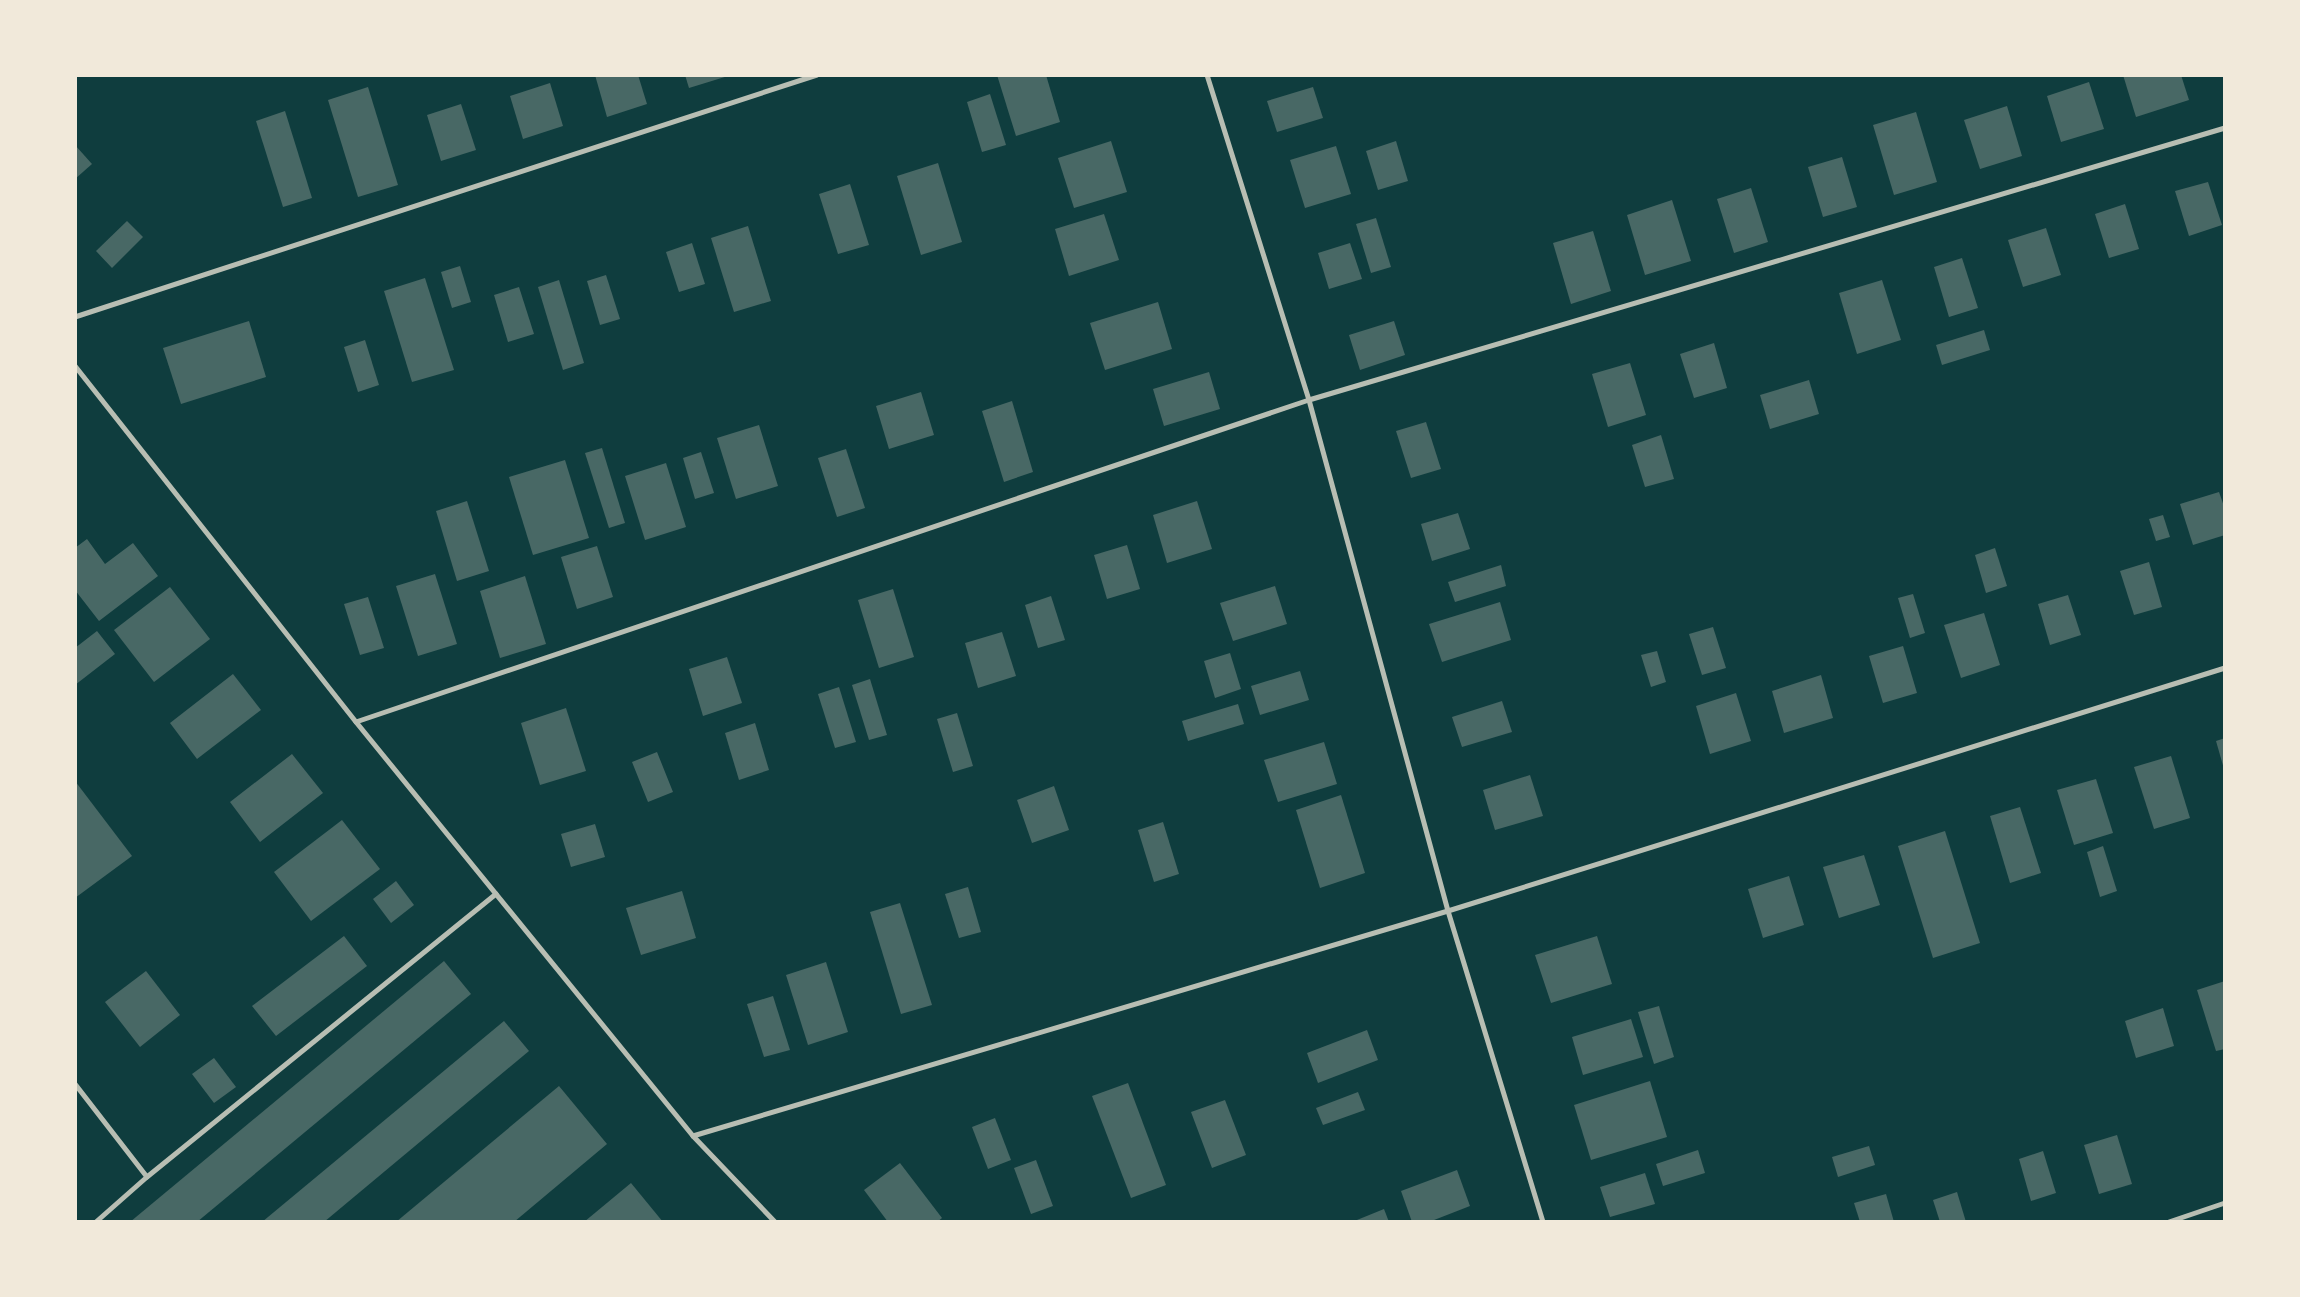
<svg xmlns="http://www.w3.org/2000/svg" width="2300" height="1297" font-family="'Fira Sans',sans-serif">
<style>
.building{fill:#486865}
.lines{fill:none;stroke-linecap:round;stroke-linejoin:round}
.service{stroke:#b8beb3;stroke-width:5}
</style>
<rect width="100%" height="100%" fill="#0f3d3e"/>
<!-- building -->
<g class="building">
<path d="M595 75H638L647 104 607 117Z"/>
<path d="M685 75H727L728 76 689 88Z"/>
<path d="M997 75H1046L1060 122 1016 136Z"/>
<path d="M2123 75H2181L2189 100 2136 117Z"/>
<path d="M2089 82 2104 129 2061 142 2047 96Z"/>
<path d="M550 83 563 126 523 139 510 96Z"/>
<path d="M368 87 398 185 358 197 328 100Z"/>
<path d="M1313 87 1323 118 1277 132 1267 101Z"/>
<path d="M990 94 1006 145 982 152 967 102Z"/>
<path d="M461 104 476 150 441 161 427 115Z"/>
<path d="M2007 106 2022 156 1980 169 1964 120Z"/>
<path d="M285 111 312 198 283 207 256 121Z"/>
<path d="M1916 112 1937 182 1894 195 1873 125Z"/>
<path d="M1111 141 1127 192 1074 208 1058 158Z"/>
<path d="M1396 141 1408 181 1378 190 1366 151Z"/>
<path d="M75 145 92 164 75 179Z"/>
<path d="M1336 146 1351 194 1305 208 1290 160Z"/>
<path d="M1842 157 1857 207 1823 217 1808 167Z"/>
<path d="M938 163 962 242 921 255 897 176Z"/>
<path d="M2208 182 2222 225 2189 236 2175 191Z"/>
<path d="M850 184 869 245 838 254 819 194Z"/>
<path d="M1751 188 1768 242 1734 253 1717 199Z"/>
<path d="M1672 200 1691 261 1645 275 1627 215Z"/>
<path d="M2125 204 2139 249 2109 258 2095 214Z"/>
<path d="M1104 214 1119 260 1069 276 1055 229Z"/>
<path d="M1376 218 1391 267 1371 273 1356 224Z"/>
<path d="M127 221 143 237 112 268 96 251Z"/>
<path d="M748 226 771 301 734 312 711 238Z"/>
<path d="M2046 228 2061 275 2023 287 2008 240Z"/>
<path d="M1593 231 1611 291 1571 304 1553 243Z"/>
<path d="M692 243 705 284 679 292 666 252Z"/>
<path d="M1350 243 1362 279 1329 289 1318 253Z"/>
<path d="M1962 258 1978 308 1949 317 1934 267Z"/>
<path d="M460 266 471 302 452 308 441 272Z"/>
<path d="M606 275 620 319 600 325 587 281Z"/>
<path d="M425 278 454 370 412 382 384 291Z"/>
<path d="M559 280 584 363 563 370 538 287Z"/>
<path d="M1882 280 1901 340 1857 354 1839 293Z"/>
<path d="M519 287 534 334 508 342 494 295Z"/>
<path d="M1158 302 1172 349 1105 370 1090 323Z"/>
<path d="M249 321 266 377 181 404 163 348Z"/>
<path d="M1394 321 1405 355 1360 370 1349 335Z"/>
<path d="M1984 330 1990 350 1942 365 1936 345Z"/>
<path d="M365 340 379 385 358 392 344 347Z"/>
<path d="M1714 343 1727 388 1694 398 1680 354Z"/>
<path d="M1630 363 1646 415 1608 427 1592 374Z"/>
<path d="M1209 372 1220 409 1164 426 1153 389Z"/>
<path d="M1809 380 1819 414 1770 429 1760 395Z"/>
<path d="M921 392 934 435 889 449 876 406Z"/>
<path d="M1012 401 1033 472 1004 482 982 411Z"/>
<path d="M1426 422 1441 469 1411 478 1396 431Z"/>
<path d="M759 425 778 486 736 499 717 438Z"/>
<path d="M1661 435 1674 479 1645 487 1632 445Z"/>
<path d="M602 448 625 523 609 528 585 453Z"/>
<path d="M846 449 865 508 837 517 818 458Z"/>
<path d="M701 452 714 493 695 499 683 458Z"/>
<path d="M565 460 589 538 533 555 509 477Z"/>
<path d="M666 463 686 527 645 540 625 476Z"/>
<path d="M2219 492 2225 509V535L2193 545 2180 504Z"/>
<path d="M467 501 489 571 457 581 436 511Z"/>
<path d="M1197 501 1212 549 1167 563 1153 515Z"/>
<path d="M1458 513 1470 549 1432 561 1421 524Z"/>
<path d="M2163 515 2170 537 2156 541 2149 519Z"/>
<path d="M87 539 105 564 133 543 158 576 99 621 75 590V548Z"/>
<path d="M1127 545 1140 589 1107 599 1094 555Z"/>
<path d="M597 546 613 597 577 609 561 557Z"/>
<path d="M1995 548 2007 586 1986 593 1975 555Z"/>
<path d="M2149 562 2162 607 2134 615 2120 571Z"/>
<path d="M1501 565 1506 586 1455 602 1448 582Z"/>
<path d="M435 574 457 644 418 656 396 586Z"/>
<path d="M525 576 546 644 500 658 480 591Z"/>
<path d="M1275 586 1287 624 1233 641 1220 603Z"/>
<path d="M170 587 210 639 154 682 114 630Z"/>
<path d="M893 589 914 657 879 668 858 600Z"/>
<path d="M1913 594 1925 633 1910 638 1898 598Z"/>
<path d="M2068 595 2081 635 2050 645 2038 604Z"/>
<path d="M1051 596 1065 640 1038 648 1025 605Z"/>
<path d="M368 597 384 648 360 655 344 604Z"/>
<path d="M1500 602 1511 640 1442 662 1429 624Z"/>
<path d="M1984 613 2000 665 1961 678 1944 625Z"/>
<path d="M1713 627 1726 668 1702 675 1689 634Z"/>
<path d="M97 631 115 654 75 685V648Z"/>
<path d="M1002 632 1016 676 978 688 965 643Z"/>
<path d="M1903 646 1917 693 1883 703 1869 656Z"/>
<path d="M1657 651 1666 682 1651 687 1641 655Z"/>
<path d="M1230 653 1241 689 1215 698 1204 661Z"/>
<path d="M727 657 742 703 703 716 689 669Z"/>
<path d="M1300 671 1309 700 1260 715 1251 686Z"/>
<path d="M233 674 261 710 197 759 170 723Z"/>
<path d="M1821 675 1833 718 1784 733 1772 691Z"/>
<path d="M870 679 887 735 869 740 852 685Z"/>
<path d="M839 687 856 742 835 748 818 694Z"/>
<path d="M1736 693 1751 741 1710 754 1696 706Z"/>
<path d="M1502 701 1512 732 1462 747 1452 717Z"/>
<path d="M1238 704 1244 724 1188 741 1182 721Z"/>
<path d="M566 708 586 771 540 785 521 723Z"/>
<path d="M957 713 973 766 953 772 937 719Z"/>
<path d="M755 723 769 770 739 780 725 733Z"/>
<path d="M2225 738V769H2224L2216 741Z"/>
<path d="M1324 742 1337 784 1278 802 1264 760Z"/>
<path d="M657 752 673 792 648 802 632 762Z"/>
<path d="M292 754 323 793 260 842 230 802Z"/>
<path d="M2171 756 2190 818 2154 829 2134 767Z"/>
<path d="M1530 775 1543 816 1495 830 1483 790Z"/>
<path d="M2096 779 2113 833 2074 845 2057 790Z"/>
<path d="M75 781 132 856 75 898Z"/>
<path d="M1054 786 1069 830 1032 843 1017 800Z"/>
<path d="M1341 795 1365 873 1320 888 1296 810Z"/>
<path d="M2020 807 2041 873 2010 883 1990 816Z"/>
<path d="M342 820 380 869 311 921 274 872Z"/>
<path d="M1163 822 1179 874 1154 882 1138 830Z"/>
<path d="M595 824 605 857 571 867 561 834Z"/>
<path d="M1945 831 1980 943 1933 958 1898 846Z"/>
<path d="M2103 846 2117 891 2100 897 2087 852Z"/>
<path d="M1864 855 1880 905 1839 918 1823 867Z"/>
<path d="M1789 876 1804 925 1763 938 1748 889Z"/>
<path d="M396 881 414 905 391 923 373 899Z"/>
<path d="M968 887 981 932 959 938 945 894Z"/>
<path d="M682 891 696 938 641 955 626 908Z"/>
<path d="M900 903 932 1005 901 1014 870 912Z"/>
<path d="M344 936 367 966 276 1036 252 1006Z"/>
<path d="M1597 936 1612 984 1551 1003 1535 955Z"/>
<path d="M444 961 471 994 197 1222H130Z"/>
<path d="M826 962 848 1032 808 1045 786 975Z"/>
<path d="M146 971 180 1015 140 1047 105 1002Z"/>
<path d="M2225 981V1049L2216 1051 2197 990Z"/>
<path d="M773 996 790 1050 764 1057 747 1004Z"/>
<path d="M1659 1006 1674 1057 1654 1064 1638 1012Z"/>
<path d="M2163 1008 2174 1046 2136 1058 2125 1021Z"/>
<path d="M1631 1019 1643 1057 1583 1075 1572 1037Z"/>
<path d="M504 1021 529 1051 324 1222H262Z"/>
<path d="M1367 1030 1378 1060 1318 1083 1307 1053Z"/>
<path d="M214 1058 236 1087 214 1103 192 1074Z"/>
<path d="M1650 1081 1667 1137 1591 1160 1574 1105Z"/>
<path d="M1128 1083 1166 1185 1131 1198 1092 1096Z"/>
<path d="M559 1086 607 1144 514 1222H396Z"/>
<path d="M1358 1092 1365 1110 1323 1125 1316 1108Z"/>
<path d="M1225 1100 1246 1155 1212 1168 1191 1112Z"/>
<path d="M995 1118 1011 1160 988 1169 972 1127Z"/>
<path d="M2117 1135 2132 1184 2099 1194 2084 1145Z"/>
<path d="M1869 1146 1875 1165 1838 1177 1832 1157Z"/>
<path d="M1698 1150 1705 1173 1663 1186 1656 1164Z"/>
<path d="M2043 1151 2056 1193 2031 1201 2019 1159Z"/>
<path d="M1036 1160 1053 1206 1031 1214 1014 1168Z"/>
<path d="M900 1163 942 1218 937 1222H888L864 1190Z"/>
<path d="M1457 1170 1470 1206 1429 1222H1412L1401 1191Z"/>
<path d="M1645 1173 1655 1204 1610 1217 1600 1187Z"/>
<path d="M631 1183 663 1222H584Z"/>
<path d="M1957 1192 1966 1222H1940L1933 1200Z"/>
<path d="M1886 1194 1894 1222H1860L1854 1203Z"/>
<path d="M1384 1209 1389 1222H1352Z"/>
</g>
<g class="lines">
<!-- service -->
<g class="service">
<path d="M1207 75 1309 400 1448 911 1543 1222"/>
<path d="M75 317 817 75"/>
<path d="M75 366 356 722 693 1136 775 1222"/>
<path d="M356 722 1309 400 2225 128"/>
<path d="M75 1084 147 1177"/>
<path d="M693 1136 1448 911 2225 668"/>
<path d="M96 1222 147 1177 496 894"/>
<path d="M2169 1222 2225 1203"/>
</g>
</g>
<!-- border -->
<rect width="2300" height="1297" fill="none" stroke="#f1e9da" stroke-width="154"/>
</svg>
